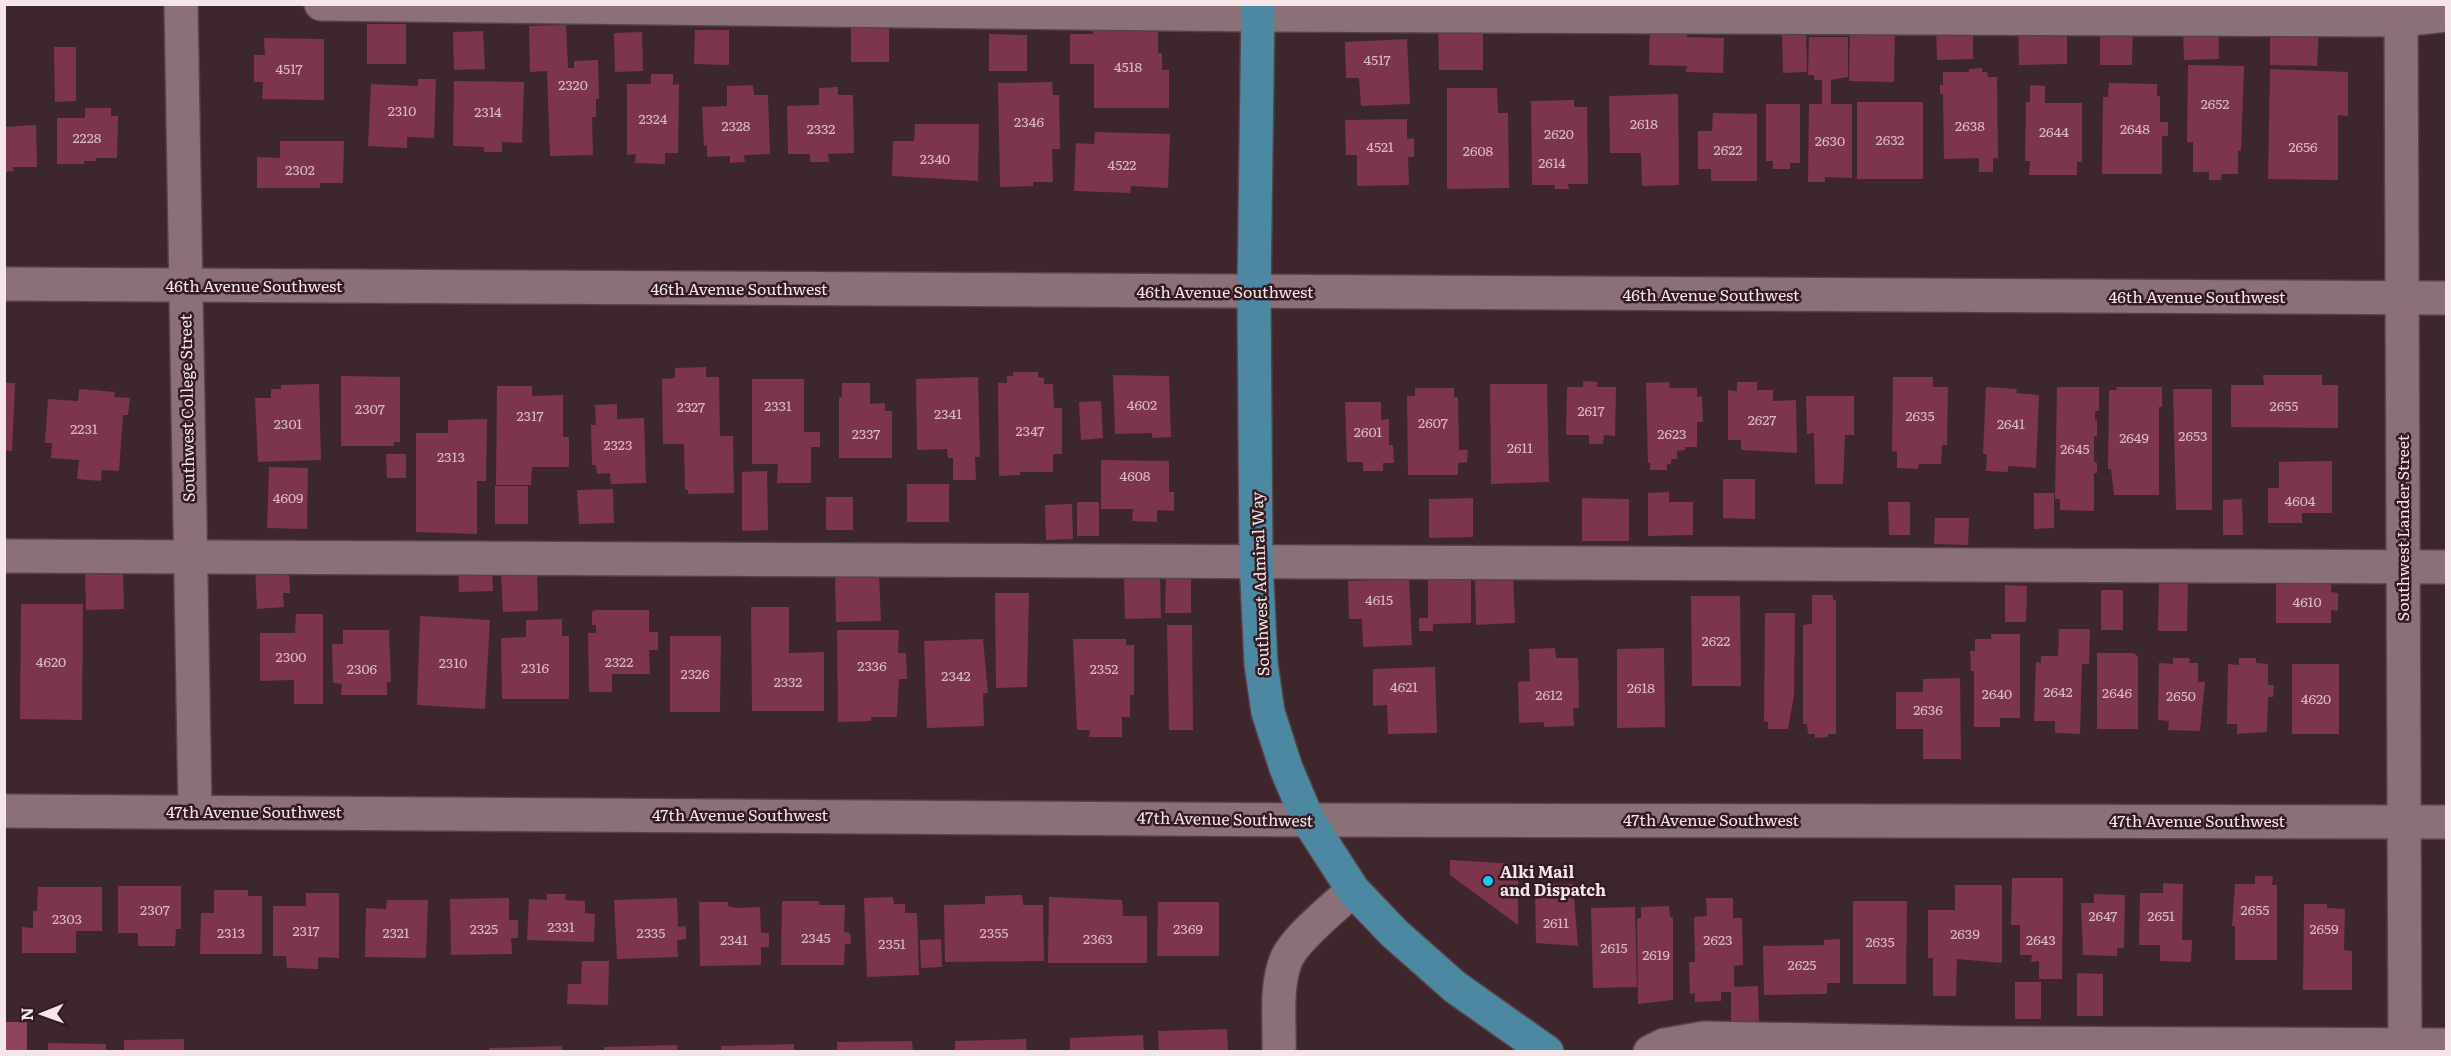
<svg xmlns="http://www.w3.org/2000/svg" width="2451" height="1056" font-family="Literata,serif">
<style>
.forest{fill:#8e445b}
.building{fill:#7d354c}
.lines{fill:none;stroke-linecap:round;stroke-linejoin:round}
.minor-casing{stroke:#554247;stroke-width:36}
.major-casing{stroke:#554247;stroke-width:36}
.minor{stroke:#8c7077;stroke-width:33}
.major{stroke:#4c88a1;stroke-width:33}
.poi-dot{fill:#1bc9fc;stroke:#321c22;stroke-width:2}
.labels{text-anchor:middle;stroke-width:5;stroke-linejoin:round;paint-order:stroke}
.number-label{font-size:14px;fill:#d7b9c2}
.street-label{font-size:16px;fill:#f5e5e9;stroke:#321c22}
.poi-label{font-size:16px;font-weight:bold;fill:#f5e5e9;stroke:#321c22;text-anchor:start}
</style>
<rect width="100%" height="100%" fill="#3d262c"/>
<!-- forest -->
<path class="forest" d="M4 1022H27V1051H5Z"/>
<!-- building -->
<g class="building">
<path d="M1483 22V70H1439L1438 23Z"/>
<path d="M1650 22 1687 23V37L1724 38 1723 73 1686 72 1687 66 1649 65Z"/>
<path d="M1850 22 1895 23 1894 82 1849 81Z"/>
<path d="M1973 23V59L1937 60 1936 24Z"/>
<path d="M2100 23 2133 24 2132 65H2100Z"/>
<rect x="367" y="24" width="39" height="40"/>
<rect x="851" y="24" width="38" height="38"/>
<path d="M566 25 568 68H574V61L598 60 599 99H596V117H592L593 155 550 156 547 71 530 72 529 26Z"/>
<path d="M2218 25 2219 59 2184 60 2183 26Z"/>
<path d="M2067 26V64L2019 65 2018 27Z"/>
<path d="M2270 26 2319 27 2317 66 2270 65Z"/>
<path d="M1806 29 1807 72 1783 73 1782 30Z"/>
<path d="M695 30H729V65L694 64Z"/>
<path d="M483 31 485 69 454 70 453 32Z"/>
<path d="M1093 31H1158V53H1162V70H1169V108H1094V64H1070V34H1093Z"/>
<path d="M642 32 643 71 615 72 614 33Z"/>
<path d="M989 34 1027 35V71H989Z"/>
<path d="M1809 37H1848V77L1831 80V104H1852V178L1825 177V182H1808L1809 104H1822V80H1814V75H1808Z"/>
<path d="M264 38 324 39V100L262 99 263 82H254V55H265Z"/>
<path d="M1407 39 1410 104 1361 106 1359 78H1346L1345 42Z"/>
<path d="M54 47H76V101L55 102Z"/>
<path d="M2188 65 2244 66 2241 151H2238V174H2222L2221 180H2209V172H2193V142H2187Z"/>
<path d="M1982 68V72H1987L1988 77H1997L1998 158H1993V172H1979V158L1944 159 1943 94H1940V85H1943V72H1969V69Z"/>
<path d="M2270 69 2348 72V116L2338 115V180L2268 179Z"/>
<path d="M651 74H673V85L679 84 678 153H665V164L635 163 636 154 627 155V84H651Z"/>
<path d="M418 79H436L434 138 407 137V148L368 146 371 84 418 86Z"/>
<path d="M454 81 524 82 522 143 502 142V152H484V147L453 146Z"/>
<path d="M1052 82 1053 95H1059L1060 149H1052L1053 182H1033V186L1000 187 998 83Z"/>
<path d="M2109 83 2157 84V96H2160V122H2168V136H2162V174H2102L2103 97H2108Z"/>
<path d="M753 85 754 95H768L770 154 744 155 745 162 730 163V156L707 157V145L704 146 702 107 727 106V86Z"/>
<path d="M2030 85 2045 86V103H2082V162H2077V175H2029L2030 161H2025L2026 102H2030Z"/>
<path d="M838 87V95H853L854 153 828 154 829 162H810V154H788L787 106 819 105V88Z"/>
<path d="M1447 88H1497L1498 113H1508L1509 188 1447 189Z"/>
<path d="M1678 94 1679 185 1642 186 1641 153H1610L1609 96Z"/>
<path d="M1574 100V107H1587L1588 184H1568L1569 189H1555V185H1532L1531 101Z"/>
<rect x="1857" y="102" width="66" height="77"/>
<path d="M1766 104H1800V163H1790V169H1773V161H1766Z"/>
<path d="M85 108H111V116H118L117 158H96V161H84V164H57V118H85Z"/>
<path d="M1713 113 1757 114V181H1711V169H1698V131H1712Z"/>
<path d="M1407 119V139L1414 138V157H1408L1409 185 1357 186V155H1346L1345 120Z"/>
<path d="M915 124H979L978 181 892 176 893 141H914Z"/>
<path d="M36 125 37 167H13L14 171 4 172V127Z"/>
<path d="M1095 132 1170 134 1168 188 1131 186 1130 193 1074 191 1076 143 1094 144Z"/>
<path d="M280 141H344L343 183H320V188H257V157L280 158Z"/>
<path d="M706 367V377H719L720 436H733L734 493 688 494V490H685L684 444H663L662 379 675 378V368Z"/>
<path d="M1013 372H1038V377L1044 378V384H1053L1054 408H1062V454H1053V472H1020V475L999 476 998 383H1007V376H1013Z"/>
<path d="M1113 375 1169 376 1171 437 1152 438V433L1115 434Z"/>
<path d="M2263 375H2322V385H2338V428L2231 427V385H2264Z"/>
<path d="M341 376 400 377V442H394V446H341Z"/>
<path d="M978 377 980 457H975L976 480H953V458H948L947 449 917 450 916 379Z"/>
<path d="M1893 377H1933V387H1948L1947 445H1942L1941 464H1919L1918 469 1897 468V452L1892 451Z"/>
<path d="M752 379H804V432H820V447H811V483H777L778 464H752Z"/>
<path d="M1583 381 1597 382V387H1616L1615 436 1604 435 1603 444H1589V435H1566L1567 387H1583Z"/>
<path d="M1669 382 1670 388H1697V397L1702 396 1703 422H1697V447H1685V450L1677 451V459H1671V464H1667V470H1650V463H1648L1646 383Z"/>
<path d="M1737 382H1757V390H1773V401L1796 400 1797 453 1741 450V440H1728V390L1737 391Z"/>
<path d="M4 383H15L12 451 4 450Z"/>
<path d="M842 383H870V404L885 403V411H892V458H839V397H842Z"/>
<path d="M319 384 321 460 258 462 255 398H271V389H281V385Z"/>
<path d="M1490 384H1547L1549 482 1491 484Z"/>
<path d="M497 386H532V396L563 395V437H569V467H532L531 485H496Z"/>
<path d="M1986 387 2017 389 2016 393 2039 395 2036 468 2008 466V472L1986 471 1987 454H1983Z"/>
<path d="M2057 387H2099V411H2095V420H2097V437L2094 436V462L2097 463V473H2094V511L2060 510V499H2055Z"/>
<path d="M2116 387H2162V407H2159V495H2114L2111 469H2108L2109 390H2117Z"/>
<path d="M1415 388H1454V397H1458L1459 450H1468L1467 462 1458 463V475H1408L1407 396H1415Z"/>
<path d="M79 389 115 392 114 397 130 398 128 415H123L119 471 102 470 101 481 77 479 79 460 51 458 52 443H45L48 399 78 401Z"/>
<path d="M2173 389H2212V510H2176Z"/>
<path d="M1806 396H1854V435H1845L1843 484H1815L1814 433 1807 434Z"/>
<path d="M1101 401 1103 438 1081 440 1079 402Z"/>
<path d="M1345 402H1381V420L1389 419V445H1393L1394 463H1383V471H1363V462H1347Z"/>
<path d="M617 404V419L644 418 646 483 611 484 610 473 597 474 596 465H592L591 425H596L595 405Z"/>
<path d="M487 419 486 481H477V534L416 532V433H448V420Z"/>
<path d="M386 454H406V478H387Z"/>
<path d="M1101 460 1169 461V492H1174V511L1157 510V522L1132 521 1133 509H1101Z"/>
<path d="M2332 461V513H2302V523H2268V488H2279V462Z"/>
<path d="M269 467 308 468 307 529 267 528Z"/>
<path d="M767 471 768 530 742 531V472Z"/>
<path d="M1723 479H1755V519L1723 518Z"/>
<rect x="907" y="484" width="42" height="38"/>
<rect x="495" y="486" width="33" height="38"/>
<path d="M613 489 614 523 579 524 577 490Z"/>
<path d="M1669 492V502H1693V535L1648 536V493Z"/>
<path d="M2034 493H2054V528L2034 529Z"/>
<rect x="826" y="497" width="27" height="33"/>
<path d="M1473 498V537L1429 538V499Z"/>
<path d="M1582 498 1629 499V541H1582Z"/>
<path d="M2242 499 2243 535H2223V500Z"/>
<rect x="1077" y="502" width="22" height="34"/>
<path d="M1888 502H1910V535H1889Z"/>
<path d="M1072 504 1073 539 1046 540 1045 505Z"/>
<path d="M1935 518H1969L1968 545 1934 544Z"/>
<path d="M255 568 289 569 290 593H283L284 607 257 609Z"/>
<path d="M85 569H123L124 609 86 610Z"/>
<path d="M492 569 493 591 459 592 458 571Z"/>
<path d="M537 572 538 611 503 612 501 573Z"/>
<path d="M1513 573 1515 623 1476 625 1475 574Z"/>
<path d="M879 574 881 621 836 622 835 575Z"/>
<path d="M1166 577H1191V613H1165Z"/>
<path d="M1124 578H1160L1161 618 1125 619Z"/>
<path d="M1409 579 1412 645 1363 647 1362 619H1349L1348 581Z"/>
<path d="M1428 580H1471V623L1433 624V631H1419V618H1428Z"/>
<path d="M2159 580H2188L2187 631H2158Z"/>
<path d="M2276 582 2331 583V592L2338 593V611L2331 610V623H2276Z"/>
<path d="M2005 585 2027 586 2026 622H2005Z"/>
<rect x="2101" y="590" width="22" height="40"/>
<path d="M995 593H1029L1027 687 996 688Z"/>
<path d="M1812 595H1833V600H1836V734H1828V737L1815 738V734H1808L1807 724H1803V625L1812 624Z"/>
<path d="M1691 596H1740L1741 686H1692Z"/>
<path d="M21 604H83L82 720 20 719Z"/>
<path d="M751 607H789V653L824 652V711H752Z"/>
<path d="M596 610H649V632H658V650H649L650 674H612V692H589L588 633H596V625H592V612Z"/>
<path d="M1765 613H1795L1794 695 1788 729H1768V722L1764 721Z"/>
<path d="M296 614H323V704H294V680L260 681V633H295Z"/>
<path d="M420 616 490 620 485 709 417 705Z"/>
<path d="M562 619V636H569V699H502L501 638 526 637V620Z"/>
<path d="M1167 625H1192L1193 730H1169Z"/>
<path d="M2059 629H2090L2089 664H2082L2080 734 2055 733V721H2034L2036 662 2041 663V656H2058Z"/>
<path d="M343 630H389L391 682H387V695H341L342 684 333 683 332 644H343Z"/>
<path d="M837 630H899L898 653H906L907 679H899L897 717H871V721L838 722Z"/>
<path d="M1991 634H2020V718H2000V727H1974V671H1971L1970 651H1975V639H1991Z"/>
<path d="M670 636H721L720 712H670Z"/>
<path d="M983 639 988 693H983L984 726 927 728 924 641Z"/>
<path d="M1073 639H1126V645H1134V695H1130V717H1122V737H1089L1090 730H1077Z"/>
<path d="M1555 648 1556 658H1578L1579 708H1573L1574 726 1544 727V722L1519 723 1518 682 1530 681 1529 649Z"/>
<path d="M1664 648 1665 727 1617 728V649Z"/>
<path d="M2097 653H2134L2138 657V729H2097Z"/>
<path d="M2173 658H2190L2189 663H2198V682H2205L2200 731 2168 730 2169 721 2158 720 2159 663 2173 664Z"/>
<path d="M2239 658H2256V663L2268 664V685H2274L2273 697H2268L2267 732 2237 734V724H2227L2228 664 2239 665Z"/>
<rect x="2292" y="664" width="47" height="70"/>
<path d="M1435 667 1437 733 1388 734 1387 705 1373 706V669Z"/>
<path d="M1960 678 1961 759H1923V729H1896V692H1923V679Z"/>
<path d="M1450 860 1518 864V925L1450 875Z"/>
<path d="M2255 876H2273L2272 885H2277V960H2235V926H2232L2235 884H2255Z"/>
<path d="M2012 878H2063L2062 979H2039V961L2031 962 2032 955H2020V925H2011Z"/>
<path d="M2163 883 2183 884 2182 940H2192L2191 962 2160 961V945H2139L2140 893H2163Z"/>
<path d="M1535 884H1573L1578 946 1536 943Z"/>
<path d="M1955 885H2002V963L1957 959 1956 996H1933V958H1928V910H1955Z"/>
<path d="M118 886H181V929H176L175 946H138V933H118Z"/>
<path d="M38 887H102V931H76V953H22V927L33 928V911H37Z"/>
<path d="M214 890H248V896H262V954H200L201 913H214Z"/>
<path d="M306 893H339V958L318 957V969L287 968 286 956H273V906H306Z"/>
<path d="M547 894H566L565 900 585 901V913L595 914 594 942 527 940 529 899 547 900Z"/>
<path d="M2094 894 2125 895 2124 948H2117V956L2083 955 2081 903H2094Z"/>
<path d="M1022 895 1023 905H1043L1044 961 945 962 944 905 985 904V896Z"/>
<path d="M893 897 894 904H905V913H917L919 975 867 977 864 898Z"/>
<path d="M1049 897 1122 900 1123 916H1147V963H1048Z"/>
<path d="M509 898V920H518V938H511L512 954 451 955 450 899Z"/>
<path d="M677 898 678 927 686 926V939L677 940 678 957 617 959 614 900Z"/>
<path d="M1706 898H1733V918H1742L1743 965 1734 966V987L1758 986 1759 1022 1731 1023V992H1721V1001L1695 1002V993L1690 994 1689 962H1695L1694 917 1707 916Z"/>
<path d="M387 900H428L426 958 365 957 366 908 386 909Z"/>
<path d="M782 901H819V905H845L844 932 850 933 851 944H845L844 965H781Z"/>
<path d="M1853 901H1907L1906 984H1853Z"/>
<path d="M699 902H728V906L736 908 760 907 761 933H769V947H761V965L700 966Z"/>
<path d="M1158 902H1219V956H1157Z"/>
<path d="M2304 904H2327V908L2345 909 2344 950 2352 951V990H2303Z"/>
<path d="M1669 906 1670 917H1673V1000L1638 1004 1637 918H1641V907Z"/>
<path d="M1635 907 1637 987 1593 988 1591 908Z"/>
<path d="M941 939 942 967 921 968 920 940Z"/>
<path d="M1840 939V983H1827V994L1764 995 1763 946 1824 945V940Z"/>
<path d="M582 961H609L608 1005 567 1004 568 984H581Z"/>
<path d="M2077 973 2103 974V1016H2077Z"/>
<rect x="2015" y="982" width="26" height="37"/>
<path d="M1227 1029 1228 1052H1159L1158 1031Z"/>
<path d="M1143 1035 1144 1052H1070V1038Z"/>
<path d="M184 1039V1052H124V1040Z"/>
<path d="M1026 1039 1027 1052H955V1041Z"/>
<path d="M912 1041 913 1052H837V1042Z"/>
<path d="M48 1043 106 1044V1052H48Z"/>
<path d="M794 1044V1052H721V1046Z"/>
<path d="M677 1045V1052H604V1047Z"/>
<path d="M562 1046V1052H489V1048Z"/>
</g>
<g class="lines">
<!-- minor casing -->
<g class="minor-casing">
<g id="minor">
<path d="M181 4 195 811"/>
<path d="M321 4 1258 15 2401 20 2446 15"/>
<path d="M2401 4 2405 1052"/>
<path d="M4 284 2446 298"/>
<path d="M4 556 2446 567"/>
<path d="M4 811 1308 820 2446 822"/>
<path d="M1279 1052C1280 1022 1275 988 1286 960 1294 939 1336 906 1353 890"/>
<path d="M1650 1052 1664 1045 1704 1038 1973 1043 2446 1045"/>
</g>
</g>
<!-- major casing -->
<g class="major-casing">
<path id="major" d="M1258 4 1254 293 1256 560 1261 664 1268 712 1286 768 1308 820 1353 890 1394 933 1455 987 1547 1052"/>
</g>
<!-- minor -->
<use href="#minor" class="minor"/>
<!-- major -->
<use href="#major" class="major"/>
</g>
<!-- markers -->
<circle class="poi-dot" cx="1488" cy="881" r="6"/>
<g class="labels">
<!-- number labels -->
<g class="number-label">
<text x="1377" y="65">4517</text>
<text x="1128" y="72">4518</text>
<text x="289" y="74">4517</text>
<text x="573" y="90">2320</text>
<text x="2215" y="109">2652</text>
<text x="402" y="116">2310</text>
<text x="488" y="117">2314</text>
<text x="653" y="124">2324</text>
<text x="1029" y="127">2346</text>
<text x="1644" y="129">2618</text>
<text x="736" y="131">2328</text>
<text x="1970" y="131">2638</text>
<text x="821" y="134">2332</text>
<text x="2135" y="134">2648</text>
<text x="2054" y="137">2644</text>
<text x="1559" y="139">2620</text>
<text x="87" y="143">2228</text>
<text x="1890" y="145">2632</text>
<text x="1830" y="146">2630</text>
<text x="1380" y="152">4521</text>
<text x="2303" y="152">2656</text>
<text x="1728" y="155">2622</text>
<text x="1478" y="156">2608</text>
<text x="935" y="164">2340</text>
<text x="1552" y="168">2614</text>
<text x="1122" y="170">4522</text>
<text x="300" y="175">2302</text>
<text x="1142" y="410">4602</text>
<text x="778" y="411">2331</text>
<text x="2284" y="411">2655</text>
<text x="691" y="412">2327</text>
<text x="370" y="414">2307</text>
<text x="1591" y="416">2617</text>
<text x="948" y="419">2341</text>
<text x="530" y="421">2317</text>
<text x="1920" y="421">2635</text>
<text x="1762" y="425">2627</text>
<text x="1433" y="428">2607</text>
<text x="288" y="429">2301</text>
<text x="2011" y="429">2641</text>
<text x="84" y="434">2231</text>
<text x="1030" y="436">2347</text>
<text x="1368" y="437">2601</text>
<text x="866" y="439">2337</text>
<text x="1672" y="439">2623</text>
<text x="2193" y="441">2653</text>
<text x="2134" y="443">2649</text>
<text x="618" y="450">2323</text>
<text x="1520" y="453">2611</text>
<text x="2075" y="454">2645</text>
<text x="451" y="462">2313</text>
<text x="1135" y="481">4608</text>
<text x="288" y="503">4609</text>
<text x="2300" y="506">4604</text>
<text x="1379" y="605">4615</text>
<text x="2307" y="607">4610</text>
<text x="1716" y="646">2622</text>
<text x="291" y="662">2300</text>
<text x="51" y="667">4620</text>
<text x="619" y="667">2322</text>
<text x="453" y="668">2310</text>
<text x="872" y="671">2336</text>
<text x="535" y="673">2316</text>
<text x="362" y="674">2306</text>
<text x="1104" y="674">2352</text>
<text x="695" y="679">2326</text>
<text x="956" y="681">2342</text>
<text x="788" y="687">2332</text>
<text x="1404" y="692">4621</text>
<text x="1641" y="693">2618</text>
<text x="2058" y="697">2642</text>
<text x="2117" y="698">2646</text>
<text x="1997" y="699">2640</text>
<text x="1549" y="700">2612</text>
<text x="2181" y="701">2650</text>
<text x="2316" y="704">4620</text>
<text x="1928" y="715">2636</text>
<text x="155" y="915">2307</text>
<text x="2255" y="915">2655</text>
<text x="2103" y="921">2647</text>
<text x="2161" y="921">2651</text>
<text x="67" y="924">2303</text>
<text x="1556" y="928">2611</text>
<text x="561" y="932">2331</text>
<text x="484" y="934">2325</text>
<text x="1188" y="934">2369</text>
<text x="2324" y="934">2659</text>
<text x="306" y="936">2317</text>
<text x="231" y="938">2313</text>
<text x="396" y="938">2321</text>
<text x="651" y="938">2335</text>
<text x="994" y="938">2355</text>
<text x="1965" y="939">2639</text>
<text x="816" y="943">2345</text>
<text x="1098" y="944">2363</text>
<text x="734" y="945">2341</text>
<text x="1718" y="945">2623</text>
<text x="2041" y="945">2643</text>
<text x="1880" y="947">2635</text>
<text x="892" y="949">2351</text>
<text x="1614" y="953">2615</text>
<text x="1656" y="960">2619</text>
<text x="1802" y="970">2625</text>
</g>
<!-- street labels -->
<g class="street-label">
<text x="254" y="292">46th Avenue Southwest</text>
<text x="739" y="295">46th Avenue Southwest</text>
<text x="1225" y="298">46th Avenue Southwest</text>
<text x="1711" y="301">46th Avenue Southwest</text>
<text x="2197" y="303">46th Avenue Southwest</text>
<text transform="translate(187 408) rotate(-91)" y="6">Southwest College Street</text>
<text transform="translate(2403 528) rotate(-90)" y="6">Southwest Lander Street</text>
<text transform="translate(1260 584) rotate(-92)" y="6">Southwest Admiral Way</text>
<text x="254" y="818">47th Avenue Southwest</text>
<text x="740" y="821">47th Avenue Southwest</text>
<text transform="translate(1225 819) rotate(1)" y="6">47th Avenue Southwest</text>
<text x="1711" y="826">47th Avenue Southwest</text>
<text x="2197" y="827">47th Avenue Southwest</text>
</g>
<!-- poi labels -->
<g class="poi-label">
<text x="1500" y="878">Alki Mail<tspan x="1500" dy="18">and Dispatch</tspan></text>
</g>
</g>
<!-- border -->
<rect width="2451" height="1056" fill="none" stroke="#f5e5e9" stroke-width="12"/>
<!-- north arrow -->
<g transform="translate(42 1014) rotate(269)" stroke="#321c22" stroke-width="4.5" paint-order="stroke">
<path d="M0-4.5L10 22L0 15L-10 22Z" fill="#f5e5e9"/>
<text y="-9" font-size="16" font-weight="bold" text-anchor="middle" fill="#f5e5e9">N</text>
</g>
</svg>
